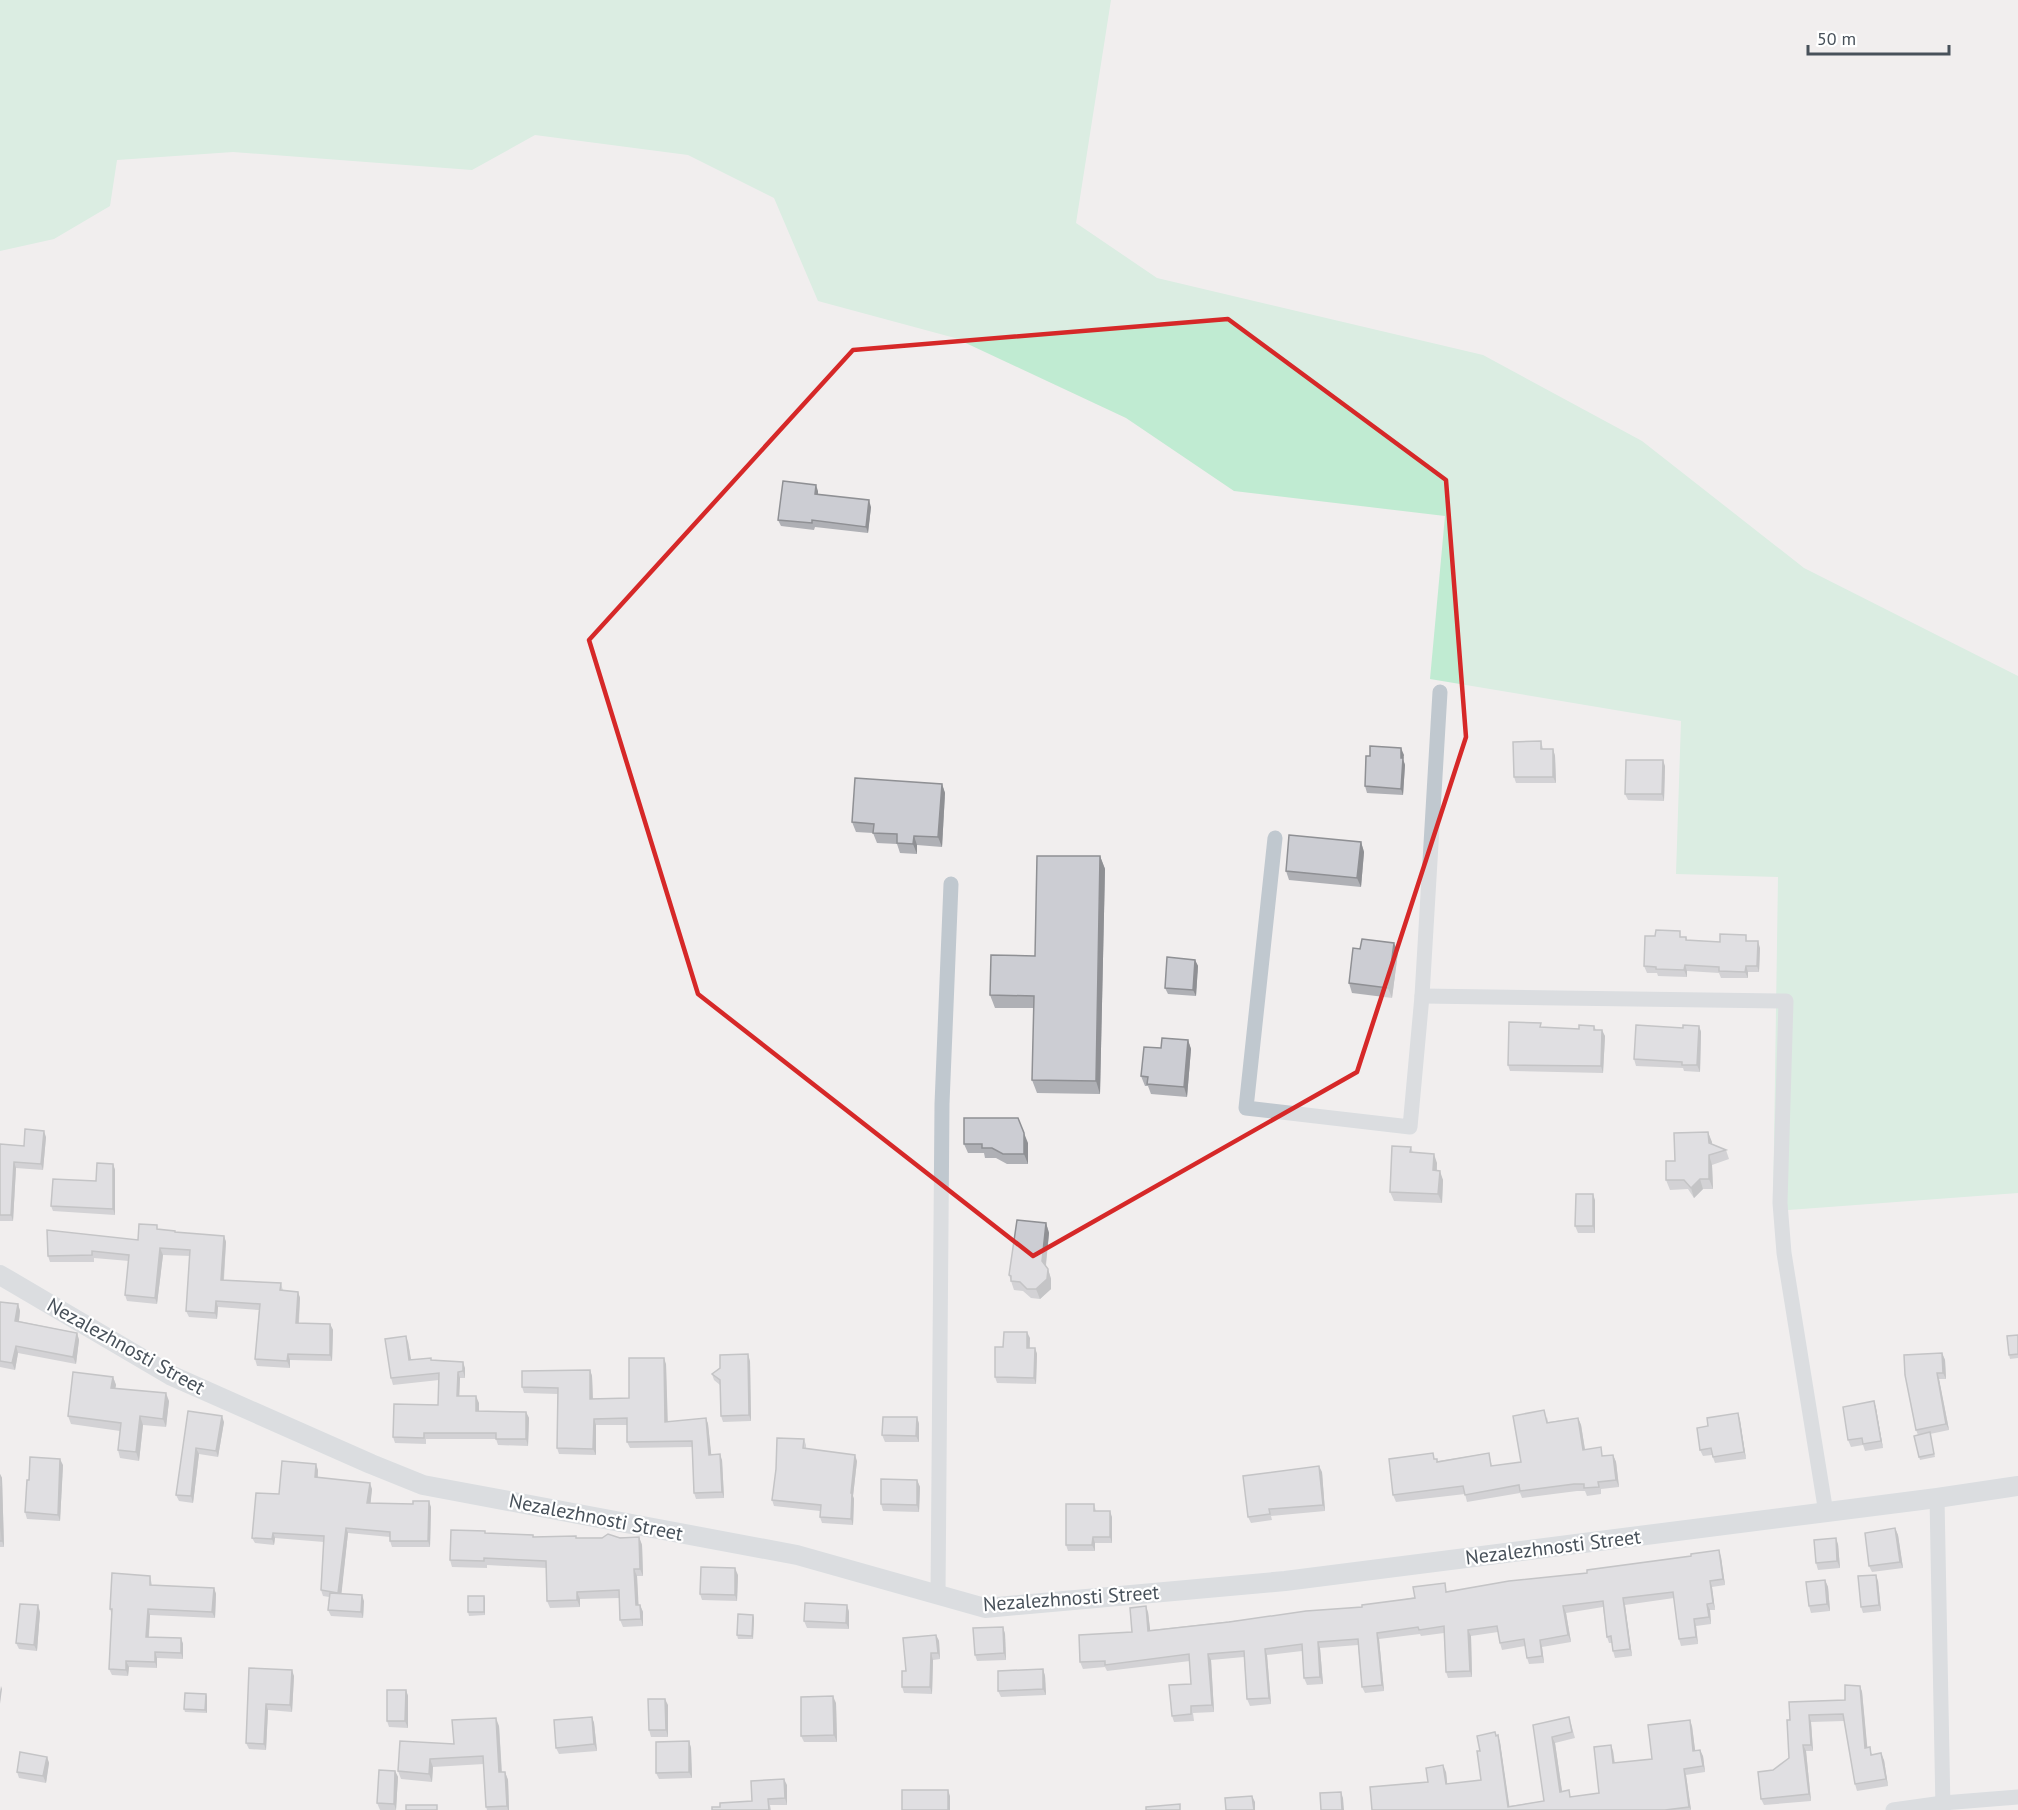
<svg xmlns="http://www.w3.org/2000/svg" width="2018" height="1810" font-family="'PT Sans',sans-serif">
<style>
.green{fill:#c0ebd2}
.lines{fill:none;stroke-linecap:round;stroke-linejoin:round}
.minor{stroke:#c0c8cf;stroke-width:15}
.tertiary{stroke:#c0c8cf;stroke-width:20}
.wall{fill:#afb0b5}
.shaded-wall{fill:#8f9094}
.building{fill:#cccdd3;stroke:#8f9094;stroke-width:1.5}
.marked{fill:none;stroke:#d62828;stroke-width:4.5;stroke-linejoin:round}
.labels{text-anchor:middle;stroke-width:4.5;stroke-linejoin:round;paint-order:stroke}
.street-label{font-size:20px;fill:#48515a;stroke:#fff}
</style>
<rect width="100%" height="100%" fill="#f1eeee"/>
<!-- green -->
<path class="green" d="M0 0H1111L1076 223 1157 278 1483 355 1642 441 1804 568 2018 676V1193L1773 1211 1778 877 1676 874 1681 721 1430 679 1445 516 1234 491 1126 418 955 338 818 301 774 198 688 155 535 135 472 170 233 152 117 160 110 206 54 239 0 251Z"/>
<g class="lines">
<!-- minor -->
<g class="minor">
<path d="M1275 838 1246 1108 1410 1127 1422 996 1440 692"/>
<path d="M1422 996 1786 1001 1780 1203 1784 1253 1826 1513"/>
<path d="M1937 1498 1943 1810"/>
<path d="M938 1595 942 1104 951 884"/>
<path d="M1893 1810 1943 1803 2018 1797"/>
</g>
<!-- tertiary -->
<path class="tertiary" d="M0 1275 170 1375 371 1464 423 1485 797 1555 985 1608 1285 1581 1937 1498 2018 1486"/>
</g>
<!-- wall -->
<g class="wall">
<path d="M818 491V494L871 507 868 533 815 527 814 530 781 526 778 520Z"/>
<path d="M1541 741 1543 749H1553L1555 756 1556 783H1516L1514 777Z"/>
<path d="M1404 755 1403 759 1405 765 1403 795 1367 793 1365 786Z"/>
<path d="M1665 766 1664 801 1628 800 1625 794Z"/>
<path d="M942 784 945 793 942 847 917 845V854L900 853 897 844 877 843 873 833 856 832 852 822Z"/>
<path d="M1361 842 1364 852 1361 887 1289 880 1286 871Z"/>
<path d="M1100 856 1105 869 1100 1094 1037 1093 1032 1080 1034 1008H995L990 995 1035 956Z"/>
<path d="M1683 937H1686L1687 940 1720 942 1749 941 1760 948 1759 972H1748V978H1721L1719 973 1687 971V977L1658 976 1657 973H1647L1644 966Z"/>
<path d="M1360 949 1398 952 1392 998 1352 993 1349 983Z"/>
<path d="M1195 960 1198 966 1196 996 1168 994 1165 988Z"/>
<path d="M1594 1026 1596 1030 1605 1036 1603 1073 1510 1071 1508 1065 1542 1027 1579 1029Z"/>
<path d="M1699 1026 1701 1032 1700 1072 1684 1071 1683 1068 1636 1066 1634 1059 1683 1028Z"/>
<path d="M1188 1040 1191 1049 1187 1097 1151 1094 1148 1086H1145L1141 1076 1161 1048Z"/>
<path d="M1708 1132 1712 1144 1726 1150 1729 1159 1712 1165 1713 1189H1703L1694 1198 1688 1189 1670 1190 1666 1180 1675 1161Z"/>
<path d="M46 1137 43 1170 16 1168 13 1221H0V1144L24 1146Z"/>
<path d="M1028 1143V1164H1007L996 1158H985L984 1153H968L964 1144Z"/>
<path d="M1411 1147 1413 1153 1437 1163V1170L1443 1180 1442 1203 1394 1201 1390 1192Z"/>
<path d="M113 1164 115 1170V1215L53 1211 51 1206 96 1181Z"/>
<path d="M1595 1200V1233H1578L1575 1226Z"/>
<path d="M1046 1223 1049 1233 1046 1266 1048 1269 1051 1279V1289L1040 1299 1031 1298 1023 1291 1014 1290 1009 1275Z"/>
<path d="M159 1229 175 1233 224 1236 226 1242 224 1280 281 1283 283 1291 298 1292 300 1298 299 1323 330 1324 333 1330 332 1361 290 1360V1368L257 1366 255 1359 259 1310 218 1307 217 1319 189 1317 186 1311 190 1256 163 1255 157 1304 127 1301 125 1295 129 1261 94 1258V1262H50L48 1256 138 1240Z"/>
<path d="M0 1302 18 1304 20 1311 19 1321 77 1333 79 1340 76 1364 18 1353 15 1370 0 1367Z"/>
<path d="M2018 1335V1358L2010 1359 2009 1355Z"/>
<path d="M1030 1338V1348H1035L1037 1354 1036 1384 997 1383 995 1377 1003 1347Z"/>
<path d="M408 1342 411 1359 432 1360 465 1368V1378H460L459 1396 479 1403V1411L526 1412 529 1418 528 1446 498 1445 496 1439H426V1444L395 1443 393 1437 438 1405 439 1380 393 1385 391 1378Z"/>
<path d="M1942 1353 1945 1360 1946 1379H1939L1949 1430 1930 1434 1935 1457 1920 1460 1919 1457 1918 1435 1916 1430Z"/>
<path d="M750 1361 751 1421 723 1422 721 1416 720 1385 714 1380 712 1374Z"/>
<path d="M666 1364 667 1422 706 1418 708 1424 711 1455 722 1460 724 1498 696 1499 694 1493 692 1447 630 1448 627 1442V1425H596V1455L559 1454 557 1448 558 1394 524 1393 522 1387 590 1370 592 1376 593 1399 629 1398Z"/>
<path d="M113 1377 116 1385 115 1388 169 1401 166 1427 143 1425 139 1461 120 1458 118 1450 120 1431 71 1424 68 1416Z"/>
<path d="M1874 1401 1876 1408 1883 1448 1865 1451 1863 1445 1851 1447 1848 1440Z"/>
<path d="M188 1411 224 1422 218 1457 199 1454 193 1503 179 1501 176 1495Z"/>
<path d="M1738 1413 1740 1420 1746 1459 1715 1463 1712 1455 1703 1456 1700 1450 1708 1426Z"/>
<path d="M917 1417 919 1424V1442H885L882 1435Z"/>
<path d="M1547 1417 1548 1422 1578 1418 1581 1425 1585 1449 1604 1456 1613 1455 1616 1462 1619 1487 1601 1489V1494L1587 1496 1585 1491H1577L1522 1498 1520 1493 1467 1502 1465 1494 1396 1502 1393 1495 1435 1459 1438 1461 1489 1453 1492 1466 1521 1462Z"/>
<path d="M804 1439 806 1445V1449L857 1461 853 1496 854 1499 853 1525 822 1523 820 1517V1511L774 1506 772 1500Z"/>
<path d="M63 1465 60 1521 27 1519 25 1512 29 1480Z"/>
<path d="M318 1470V1478L372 1489 370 1503 431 1507 430 1547H392L390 1541V1537L348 1533 341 1594 364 1601 363 1618 331 1616 328 1610 329 1597 323 1596 321 1590 324 1542 275 1538 274 1545 255 1543 252 1538 279 1494Z"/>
<path d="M1322 1472 1325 1511 1271 1516 1272 1520 1251 1523 1248 1517Z"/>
<path d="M0 1474 2 1478 4 1547H0Z"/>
<path d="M917 1480 920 1487 919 1512 883 1511 881 1504Z"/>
<path d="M1094 1504 1096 1511 1112 1517V1543H1095V1551H1068L1066 1545Z"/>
<path d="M1895 1528 1898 1535 1903 1568 1872 1572 1869 1566Z"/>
<path d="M486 1534 533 1535 534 1537 577 1538 639 1537 642 1545 643 1576H637L638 1605H640L643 1612V1626L623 1627 620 1620 619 1598 580 1599V1607L550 1608 547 1601 546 1568 487 1565V1568L452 1567 450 1560Z"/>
<path d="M1838 1544 1840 1568 1818 1570 1816 1563Z"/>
<path d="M1721 1557 1725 1585 1712 1587 1715 1610H1710L1711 1624 1696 1626 1698 1644 1681 1646 1679 1639 1674 1598 1625 1605 1632 1656 1615 1658 1613 1651 1612 1643H1609L1607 1637 1603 1607 1566 1613 1571 1642 1542 1647 1544 1663 1529 1664 1527 1658 1525 1646 1502 1650 1500 1643 1498 1632 1471 1636 1472 1677 1448 1678 1446 1672 1444 1633 1421 1636 1420 1634 1379 1639 1384 1691 1365 1693 1362 1687 1358 1645 1320 1648 1323 1684 1307 1685 1304 1678 1302 1651 1267 1655 1271 1704 1250 1706 1247 1699 1244 1657 1211 1660 1214 1712 1193 1713 1194 1721 1174 1722 1172 1716 1191 1684 1190 1661 1107 1671 1105 1667 1083 1669 1080 1662 1132 1632 1148 1612 1150 1630 1362 1607 1448 1591Z"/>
<path d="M738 1575 737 1601 702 1600 700 1594Z"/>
<path d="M150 1576 152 1585 214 1588 216 1594 215 1618 150 1615 149 1637 181 1638 183 1644V1659L157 1658V1668L129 1667 128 1676 112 1675 109 1669 112 1615 110 1609Z"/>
<path d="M1825 1580 1828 1587 1830 1611 1811 1613 1809 1606Z"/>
<path d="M1878 1581 1881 1611 1863 1613 1861 1607Z"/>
<path d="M484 1596 485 1599V1615L469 1616 468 1612Z"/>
<path d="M847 1605 849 1612V1629L807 1628 804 1621Z"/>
<path d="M40 1612 37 1651 19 1649 16 1643Z"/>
<path d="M753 1615 754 1618 753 1639H738L737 1635Z"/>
<path d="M1003 1627 1005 1634 1006 1660 977 1661 975 1655Z"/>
<path d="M936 1635 939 1641 940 1659 933 1660 932 1694 904 1693 902 1687 906 1671Z"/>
<path d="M249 1668 294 1676 292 1712 268 1710 266 1750 249 1749 246 1743Z"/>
<path d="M1043 1669 1045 1676 1046 1695 1001 1697 998 1691Z"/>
<path d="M1860 1686 1862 1692 1867 1748 1873 1755 1884 1760 1888 1786 1857 1791 1855 1784 1844 1721 1811 1722 1813 1751H1806L1811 1801 1764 1805 1761 1799 1773 1770 1789 1758 1790 1720 1845 1700Z"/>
<path d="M406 1690 408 1696V1728L389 1727 387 1721Z"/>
<path d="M206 1694 207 1697V1713L185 1712 184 1709Z"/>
<path d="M836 1703 837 1742H804L801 1736Z"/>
<path d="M668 1705V1737H651L649 1730Z"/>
<path d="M592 1717 594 1723 597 1751 559 1754 556 1748Z"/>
<path d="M1571 1724 1575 1738 1555 1743 1562 1791 1571 1797 1599 1793 1613 1751 1615 1763 1652 1759 1692 1726 1695 1751 1703 1756 1705 1772 1686 1775 1691 1810H1372L1428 1782 1446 1772 1447 1784 1481 1780 1480 1751 1496 1736 1500 1742 1509 1806 1544 1801 1533 1725Z"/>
<path d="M499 1726 502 1772H505L508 1780 509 1810H487L486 1807 484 1764 433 1767 432 1782 401 1779 398 1771 454 1744Z"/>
<path d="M689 1741 691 1748 692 1778 659 1779 656 1773Z"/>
<path d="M47 1757 49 1763 46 1783 19 1778 17 1772Z"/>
<path d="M395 1771 398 1777 396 1810H380L377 1803Z"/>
<path d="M787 1785V1805H770L771 1810H712L720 1807 752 1801Z"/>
</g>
<!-- shaded-wall -->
<g class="shaded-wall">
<path d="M816 485 818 491V500L815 494Z"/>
<path d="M869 500 871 507 868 533 866 527Z"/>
<path d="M1401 748 1404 755 1403 759 1405 765 1403 795 1401 789Z"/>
<path d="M1553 749 1555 756 1556 783 1553 777Z"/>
<path d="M1663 760 1665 766 1664 801 1662 794Z"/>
<path d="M942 784 945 793 942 847 938 837Z"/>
<path d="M914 836 917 845V854L913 844Z"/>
<path d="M1361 842 1364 852 1361 887 1357 878Z"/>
<path d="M1100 856 1105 869 1100 1094 1096 1081Z"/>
<path d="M1758 941 1760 948 1759 972 1757 966Z"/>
<path d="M1394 943 1398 952 1392 998 1388 988Z"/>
<path d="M1195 960 1198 966 1196 996 1193 990Z"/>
<path d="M1685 965 1687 971V977L1684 970Z"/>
<path d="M1746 966 1748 972V978L1745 972Z"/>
<path d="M1699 1026 1701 1032 1700 1072 1697 1065Z"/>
<path d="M1602 1030 1605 1036 1603 1073 1601 1066Z"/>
<path d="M1188 1040 1191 1049 1187 1097 1184 1087Z"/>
<path d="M44 1131 46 1137 43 1170 41 1164Z"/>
<path d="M1708 1132 1712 1142V1152L1709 1143Z"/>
<path d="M1024 1133 1028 1143V1164L1024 1154Z"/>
<path d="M1434 1154 1437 1163 1436 1180 1433 1170Z"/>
<path d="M1709 1155 1712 1165 1713 1189 1709 1179Z"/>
<path d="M14 1162 16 1168 13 1221 11 1215Z"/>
<path d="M113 1164 115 1170V1215L113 1209Z"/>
<path d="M1440 1171 1443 1180 1442 1203 1438 1194Z"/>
<path d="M1700 1179 1703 1189 1694 1198 1691 1188Z"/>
<path d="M1593 1194 1595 1200V1233L1593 1226Z"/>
<path d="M1046 1223 1049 1233 1045 1271 1042 1261Z"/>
<path d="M224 1236 226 1242 223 1286 221 1280Z"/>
<path d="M160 1248 163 1255 157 1304 155 1298Z"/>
<path d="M1048 1269 1051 1279V1289L1040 1299 1036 1289Z"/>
<path d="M298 1292 300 1298 298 1330 296 1323Z"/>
<path d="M216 1301 218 1307 217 1319 215 1313Z"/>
<path d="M18 1304 20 1311 18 1328 15 1321Z"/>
<path d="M330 1324 333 1330 332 1361 330 1355Z"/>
<path d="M1027 1332 1030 1338 1029 1354 1027 1348Z"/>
<path d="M77 1333 79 1340 76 1364 73 1357Z"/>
<path d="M406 1336 408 1342 412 1366 409 1360Z"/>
<path d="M16 1346 18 1353 15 1370 12 1363Z"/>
<path d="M1035 1348 1037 1354 1036 1384 1034 1378Z"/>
<path d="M1942 1353 1945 1360 1946 1379 1943 1373Z"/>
<path d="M288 1354 290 1360V1368L287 1361Z"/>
<path d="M748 1354 750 1361 751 1421 749 1415Z"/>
<path d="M664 1358 666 1364 668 1428 665 1422Z"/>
<path d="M463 1362 465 1368V1378L463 1371Z"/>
<path d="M590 1370 592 1376 593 1405 590 1399Z"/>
<path d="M458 1372 460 1378 459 1403 457 1396Z"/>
<path d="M1937 1373 1939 1379 1949 1430 1946 1424Z"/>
<path d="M113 1377 116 1385 114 1396 111 1388Z"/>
<path d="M166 1393 169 1401 166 1427 163 1419Z"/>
<path d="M476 1396 479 1403V1417L476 1411Z"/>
<path d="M1874 1401 1876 1408 1883 1448 1881 1441Z"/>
<path d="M526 1412 529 1418 528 1446 526 1439Z"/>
<path d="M1738 1413 1740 1420 1746 1459 1744 1452Z"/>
<path d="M140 1416 143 1425 139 1461 136 1452Z"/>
<path d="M222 1416 224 1422 218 1457 216 1451Z"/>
<path d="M917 1417 919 1424V1442L916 1436Z"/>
<path d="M706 1418 708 1424 712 1461 709 1455Z"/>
<path d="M1578 1418 1581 1425 1586 1457 1583 1450Z"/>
<path d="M594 1419 596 1425V1455L593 1449Z"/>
<path d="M196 1448 199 1454 193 1503 191 1496Z"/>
<path d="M720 1454 722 1460 724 1498 722 1492Z"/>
<path d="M855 1455 857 1461 853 1496 854 1499 853 1525 851 1519V1493Z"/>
<path d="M1613 1455 1616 1462 1619 1487 1616 1480Z"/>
<path d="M60 1459 63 1465 60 1521 58 1515Z"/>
<path d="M316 1464 318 1470 317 1483 315 1477Z"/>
<path d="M1319 1466 1322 1472 1325 1511 1323 1505Z"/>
<path d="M0 1474 2 1478 4 1547 2 1541Z"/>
<path d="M917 1480 920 1487 919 1512 917 1505Z"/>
<path d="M370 1483 372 1489 370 1509 367 1503Z"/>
<path d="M429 1501 431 1507 430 1547 428 1541Z"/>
<path d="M1110 1511 1112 1517V1543L1110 1537Z"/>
<path d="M346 1528 348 1533 341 1598 338 1593Z"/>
<path d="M1895 1528 1898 1535 1903 1568 1900 1562Z"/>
<path d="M273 1533 275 1538 274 1545 272 1539Z"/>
<path d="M639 1537 642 1545 643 1576 640 1569Z"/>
<path d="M1093 1537 1095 1543V1551L1092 1545Z"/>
<path d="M1836 1538 1838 1544 1840 1568 1837 1561Z"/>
<path d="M1719 1550 1721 1557 1725 1585 1723 1579Z"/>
<path d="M735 1568 738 1575 737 1601 735 1595Z"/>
<path d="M634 1569 637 1576 639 1612 636 1605Z"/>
<path d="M1876 1575 1878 1581 1881 1611 1879 1605Z"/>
<path d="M1825 1580 1828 1587 1830 1611 1827 1604Z"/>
<path d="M1710 1581 1712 1587 1715 1610 1713 1603Z"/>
<path d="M214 1588 216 1594 215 1618 212 1612Z"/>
<path d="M577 1592 580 1599V1607L577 1600Z"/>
<path d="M362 1595 364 1601 363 1618 361 1612Z"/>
<path d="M484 1596 485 1599V1615L484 1612Z"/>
<path d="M1623 1598 1625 1605 1632 1656 1630 1649Z"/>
<path d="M1707 1604 1710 1610 1711 1624 1709 1617Z"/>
<path d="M38 1605 40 1612 37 1651 34 1645Z"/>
<path d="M640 1605 643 1612V1626L641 1619Z"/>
<path d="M847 1605 849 1612V1629L846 1623Z"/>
<path d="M1146 1606 1148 1612 1151 1637 1148 1631Z"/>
<path d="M1563 1606 1566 1613 1571 1642 1568 1635Z"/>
<path d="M148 1609 150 1615 148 1644 146 1637Z"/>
<path d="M753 1615 754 1618 753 1639 752 1636Z"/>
<path d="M1694 1619 1696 1626 1698 1644 1696 1637Z"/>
<path d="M1003 1627 1005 1634 1006 1660 1004 1653Z"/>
<path d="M1468 1630 1471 1636 1472 1677 1470 1671Z"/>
<path d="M1377 1633 1379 1639 1384 1691 1382 1685Z"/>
<path d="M936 1635 939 1641 940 1659 938 1653Z"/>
<path d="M181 1638 183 1644V1659L181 1653Z"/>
<path d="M1540 1640 1542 1647 1544 1663 1542 1656Z"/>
<path d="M1318 1642 1320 1648 1323 1684 1320 1677Z"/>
<path d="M1265 1649 1267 1655 1271 1704 1269 1698Z"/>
<path d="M155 1652 157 1658V1668L155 1662Z"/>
<path d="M931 1653 933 1660 932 1694 930 1687Z"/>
<path d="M1208 1654 1211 1660 1214 1712 1212 1705Z"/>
<path d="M126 1661 129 1667 128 1676 126 1670Z"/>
<path d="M1043 1669 1045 1676 1046 1695 1043 1689Z"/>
<path d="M292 1670 294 1676 292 1712 290 1705Z"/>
<path d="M1 1686 2 1689 0 1704V1692Z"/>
<path d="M1860 1686 1862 1692 1868 1754 1865 1748Z"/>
<path d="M406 1690 408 1696V1728L405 1721Z"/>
<path d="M206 1694 207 1697V1713L205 1710Z"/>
<path d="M833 1696 836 1703 837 1742 834 1735Z"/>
<path d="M665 1699 668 1705V1737L666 1730Z"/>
<path d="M266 1704 268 1710 266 1750 264 1744Z"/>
<path d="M1809 1715 1811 1722 1813 1751 1811 1745Z"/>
<path d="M592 1717 594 1723 597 1751 594 1744Z"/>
<path d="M496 1718 499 1726 502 1780 499 1772Z"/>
<path d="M1690 1720 1692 1726 1696 1757 1693 1751Z"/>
<path d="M1498 1735 1500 1742 1510 1810 1508 1807Z"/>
<path d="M1552 1737 1555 1743 1563 1798 1560 1792Z"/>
<path d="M689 1741 691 1748 692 1778 689 1772Z"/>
<path d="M1611 1745 1613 1751 1615 1769 1613 1763Z"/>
<path d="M1803 1745 1806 1751 1811 1801 1809 1794Z"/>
<path d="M1700 1750 1703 1756 1705 1772 1703 1766Z"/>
<path d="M1881 1753 1884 1760 1888 1786 1886 1779Z"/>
<path d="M47 1757 49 1763 46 1783 43 1776Z"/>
<path d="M430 1759 433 1767 432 1782 429 1774Z"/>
<path d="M1443 1765 1446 1772 1448 1791 1446 1784Z"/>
<path d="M1684 1769 1686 1775 1691 1810 1689 1807Z"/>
<path d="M395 1771 398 1777 396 1810 394 1804Z"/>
<path d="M505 1772 508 1780 509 1810H508L507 1806Z"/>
<path d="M784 1779 787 1785V1805L785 1798Z"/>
<path d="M948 1790 950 1796V1810H948Z"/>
<path d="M1341 1792 1343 1798 1344 1810H1342Z"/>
<path d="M1252 1796 1255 1802V1810H1254Z"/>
</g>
<!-- building -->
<g class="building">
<path d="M783 481 816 485 815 494 869 500 866 527 812 520V523L778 520Z"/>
<path d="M1541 741V749H1553V777H1514L1513 742Z"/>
<path d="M1370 746 1401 748V758H1403L1401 789 1365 786 1366 756H1370Z"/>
<path d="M1626 760H1663L1662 794H1625Z"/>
<path d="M855 778 942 784 938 837 914 836 913 844 897 843V834L873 833 874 824 852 822Z"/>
<path d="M1289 835 1361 842 1357 878 1286 871Z"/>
<path d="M1037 856H1100L1096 1081 1032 1080 1034 996 990 995 991 955 1035 956Z"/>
<path d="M1656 930 1680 931V937H1686V940L1720 942V934L1746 935V941H1758L1757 966H1746L1745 972 1719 971V967L1685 965 1684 970 1656 969V967L1644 966 1645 936H1655Z"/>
<path d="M1362 939 1394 943 1388 988 1349 983 1353 948 1360 949Z"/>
<path d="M1167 957 1195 960 1193 990 1165 988Z"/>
<path d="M1509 1022 1541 1023 1540 1027 1579 1029V1025L1594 1026V1030H1602L1601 1066 1508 1065Z"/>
<path d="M1636 1025 1683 1028V1025L1699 1026 1697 1065H1682V1062L1634 1059Z"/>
<path d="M1162 1038 1188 1040 1184 1087 1147 1084 1148 1077 1141 1076 1144 1047 1161 1048Z"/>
<path d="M964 1118H1018L1024 1133V1154H1003L992 1148H982V1144H964Z"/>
<path d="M25 1129 44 1131 41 1164 14 1162 11 1215H0V1144L24 1146Z"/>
<path d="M1708 1132 1709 1143 1726 1150 1709 1155V1179H1700L1691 1188 1684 1180H1666V1161H1675L1674 1133Z"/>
<path d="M1392 1146 1411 1147 1410 1152 1434 1154 1433 1170 1440 1171 1438 1194 1390 1192Z"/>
<path d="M97 1163 113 1164V1209L51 1206 53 1179 96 1181Z"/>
<path d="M1576 1194H1593V1226H1575Z"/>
<path d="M1017 1220 1046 1223 1042 1261 1048 1269 1047 1279 1036 1289H1027L1020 1282 1011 1281V1276L1009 1275Z"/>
<path d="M139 1224 157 1225V1229L175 1231V1232L224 1236 221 1280 281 1283 280 1290 298 1292 296 1323 330 1324V1355L288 1354 287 1361 255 1359 260 1304 216 1301 215 1313 186 1311 190 1250 160 1248 155 1298 125 1295 129 1255 92 1251V1255L48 1256 47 1230 138 1240Z"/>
<path d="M0 1302 18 1304 15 1321 77 1333 73 1357 16 1346 12 1363 0 1361Z"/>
<path d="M1004 1332H1027V1348H1035L1034 1378 995 1377V1347H1003Z"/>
<path d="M2018 1335V1354L2009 1355 2007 1336Z"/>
<path d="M406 1336 409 1360 431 1358V1360L463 1362V1371L458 1372 457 1396H476V1411L526 1412V1439H496V1433H424V1438L393 1437 394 1404 438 1405 439 1373 391 1378 385 1339Z"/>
<path d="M1942 1353 1943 1373H1937L1946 1424 1916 1430 1905 1375 1904 1355Z"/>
<path d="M748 1354 749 1415 721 1416 720 1380 712 1374 720 1368V1355Z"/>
<path d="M629 1358H664L665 1422 706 1418 709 1455 720 1454 722 1492 694 1493 692 1441 627 1442V1418L594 1419 593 1449 557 1448 558 1388 522 1387V1371L590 1370V1399L629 1398Z"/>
<path d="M73 1372 113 1377 111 1388 166 1393 163 1419 140 1416 136 1452 118 1450 121 1423 68 1416Z"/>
<path d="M1874 1401 1881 1441 1863 1444 1862 1438 1848 1440 1843 1407Z"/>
<path d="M1544 1410 1547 1423 1578 1418 1583 1450 1601 1447 1602 1456 1613 1455 1616 1480 1598 1482 1599 1487 1584 1488V1484H1574L1520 1491 1519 1485 1465 1495 1463 1486 1393 1495 1389 1459 1433 1453 1434 1459H1437V1462L1489 1453 1491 1466 1521 1462 1513 1416Z"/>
<path d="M188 1411 222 1416 216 1451 196 1448 191 1496 176 1495Z"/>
<path d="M1738 1413 1744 1452 1713 1457 1711 1448 1700 1450 1697 1428 1708 1426 1707 1418Z"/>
<path d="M883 1417H917L916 1436 882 1435Z"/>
<path d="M1930 1432 1934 1454 1919 1457 1914 1436Z"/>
<path d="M777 1438 804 1439 803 1448 855 1455 851 1493H852L851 1519 820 1517 821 1505 772 1500 776 1469Z"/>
<path d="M30 1457 60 1459 58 1515 25 1512 27 1480H29Z"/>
<path d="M282 1461 316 1464 315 1477 370 1483 367 1503 413 1504V1501H429L428 1541H390V1532L346 1528 338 1593 321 1590 324 1536 273 1533 272 1539 252 1538 256 1493 279 1494Z"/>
<path d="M1319 1466 1323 1505 1269 1509 1270 1514 1248 1517 1243 1476Z"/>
<path d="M881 1479 917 1480V1505L881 1504Z"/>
<path d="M0 1486 2 1541H0Z"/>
<path d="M1066 1504H1094V1511H1110V1537H1093L1092 1545H1066Z"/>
<path d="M1895 1528 1900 1562 1869 1566 1865 1533Z"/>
<path d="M451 1530 485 1531V1533L533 1535V1537L576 1536V1538H602L608 1534 620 1538 639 1537 640 1569H634L636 1605H640L641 1619 620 1620 619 1590 577 1592V1600L547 1601 546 1561 484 1558V1561L450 1560Z"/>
<path d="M1836 1538 1837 1561 1816 1563 1814 1540Z"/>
<path d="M1719 1550 1723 1579 1710 1581 1713 1603 1707 1604 1709 1617 1694 1619 1696 1637 1679 1639 1673 1592 1623 1598 1630 1649 1613 1651 1611 1636 1607 1637 1603 1601 1563 1606 1568 1635 1540 1640 1542 1656 1527 1658 1524 1639 1500 1643 1497 1626 1468 1630 1470 1671 1446 1672 1444 1626 1419 1630 1418 1627 1377 1633 1382 1685 1362 1687 1358 1639 1318 1642 1320 1677 1304 1678 1302 1644 1265 1649 1269 1698 1247 1699 1244 1651 1208 1654 1212 1705 1191 1706V1714L1172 1716 1169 1685 1191 1684 1189 1654 1105 1665V1661L1080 1662 1079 1635 1132 1632 1130 1608 1146 1606 1148 1631 1229 1622 1306 1611 1362 1607V1605L1415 1598 1413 1587 1445 1583 1446 1592 1509 1581 1587 1573V1570L1691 1556V1554Z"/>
<path d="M701 1567 735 1568V1595L700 1594Z"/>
<path d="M112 1573 150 1576V1585L214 1588 212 1612 148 1609 146 1637 181 1638V1653L155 1652V1662L126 1661V1670L109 1669 112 1609H110Z"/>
<path d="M1876 1575 1879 1605 1861 1607 1858 1576Z"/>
<path d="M1825 1580 1827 1604 1809 1606 1806 1582Z"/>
<path d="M330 1593 362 1595 361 1612 328 1610Z"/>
<rect x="468" y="1596" width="16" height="16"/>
<path d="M805 1603 847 1605 846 1623 804 1621Z"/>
<path d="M20 1604 38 1605 34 1645 16 1643Z"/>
<path d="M738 1614 753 1615 752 1636 737 1635Z"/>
<path d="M1003 1627 1004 1653 975 1655 973 1628Z"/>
<path d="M936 1635 938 1653H931L930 1687H902V1671H906L903 1638Z"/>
<path d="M249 1668 292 1670 290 1705 266 1704 264 1744 246 1743Z"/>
<path d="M1043 1669V1689L998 1691V1671Z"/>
<path d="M1845 1685 1860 1686 1865 1748 1870 1747 1871 1755 1881 1753 1886 1779 1855 1784 1843 1714 1809 1715 1811 1745H1803L1809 1794 1761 1799 1758 1772 1773 1770 1789 1758 1787 1720H1790L1789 1702 1845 1700Z"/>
<path d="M387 1690H406L405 1721H387Z"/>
<path d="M185 1693 206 1694 205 1710 184 1709Z"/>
<path d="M833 1696 834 1735 801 1736V1697Z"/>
<path d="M648 1699H665L666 1730H649Z"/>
<path d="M592 1717 594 1744 556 1748 554 1720Z"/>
<path d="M1569 1717 1572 1732 1552 1737 1560 1792 1569 1790 1570 1797 1599 1793 1594 1747 1611 1745 1613 1763 1652 1759 1648 1725 1690 1720 1693 1751 1700 1750 1703 1766 1684 1769 1689 1807 1665 1810H1372L1370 1787 1428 1782 1426 1768 1443 1765 1446 1784 1481 1780 1477 1751H1480L1477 1736 1495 1732 1496 1736 1498 1735 1508 1807 1544 1801 1533 1725Z"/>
<path d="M496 1718 499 1772H505L507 1806 486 1807 483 1756 430 1759 429 1774 398 1771 400 1741 454 1744 452 1720Z"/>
<path d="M689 1741V1772L656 1773V1742Z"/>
<path d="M20 1752 47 1757 43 1776 17 1772Z"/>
<path d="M379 1770 395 1771 394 1804 377 1803Z"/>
<path d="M784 1779 785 1798 768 1799 769 1810H712V1807H720V1803L752 1801 751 1781Z"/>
<rect x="902" y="1790" width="46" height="20"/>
<path d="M1341 1792 1342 1810H1321L1320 1793Z"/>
<path d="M1252 1796 1254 1810H1226L1225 1798Z"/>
<path d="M1180 1804V1810H1146V1807Z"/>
<rect x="406" y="1805" width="31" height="5"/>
</g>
<!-- marked area -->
<path d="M0 0H2018V1810H0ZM1228 319 1446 480 1466 737 1357 1072 1033 1256 698 994 589 640 853 350Z" fill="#f1eeee" fill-opacity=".55" fill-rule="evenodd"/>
<path class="marked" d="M1228 319 1446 480 1466 737 1357 1072 1033 1256 698 994 589 640 853 350Z"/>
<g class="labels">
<!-- street labels -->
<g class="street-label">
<text transform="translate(126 1346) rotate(29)" y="7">Nezalezhnosti Street</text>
<text transform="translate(596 1517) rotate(11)" y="7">Nezalezhnosti Street</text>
<text transform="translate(1553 1547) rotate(-7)" y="7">Nezalezhnosti Street</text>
<text transform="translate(1071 1598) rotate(-4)" y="7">Nezalezhnosti Street</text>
</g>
</g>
<!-- scale -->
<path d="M1808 45v9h141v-9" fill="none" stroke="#48515a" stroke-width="3"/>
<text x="1817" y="45" font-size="18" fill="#48515a" stroke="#ffffff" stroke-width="4.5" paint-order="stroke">50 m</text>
</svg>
